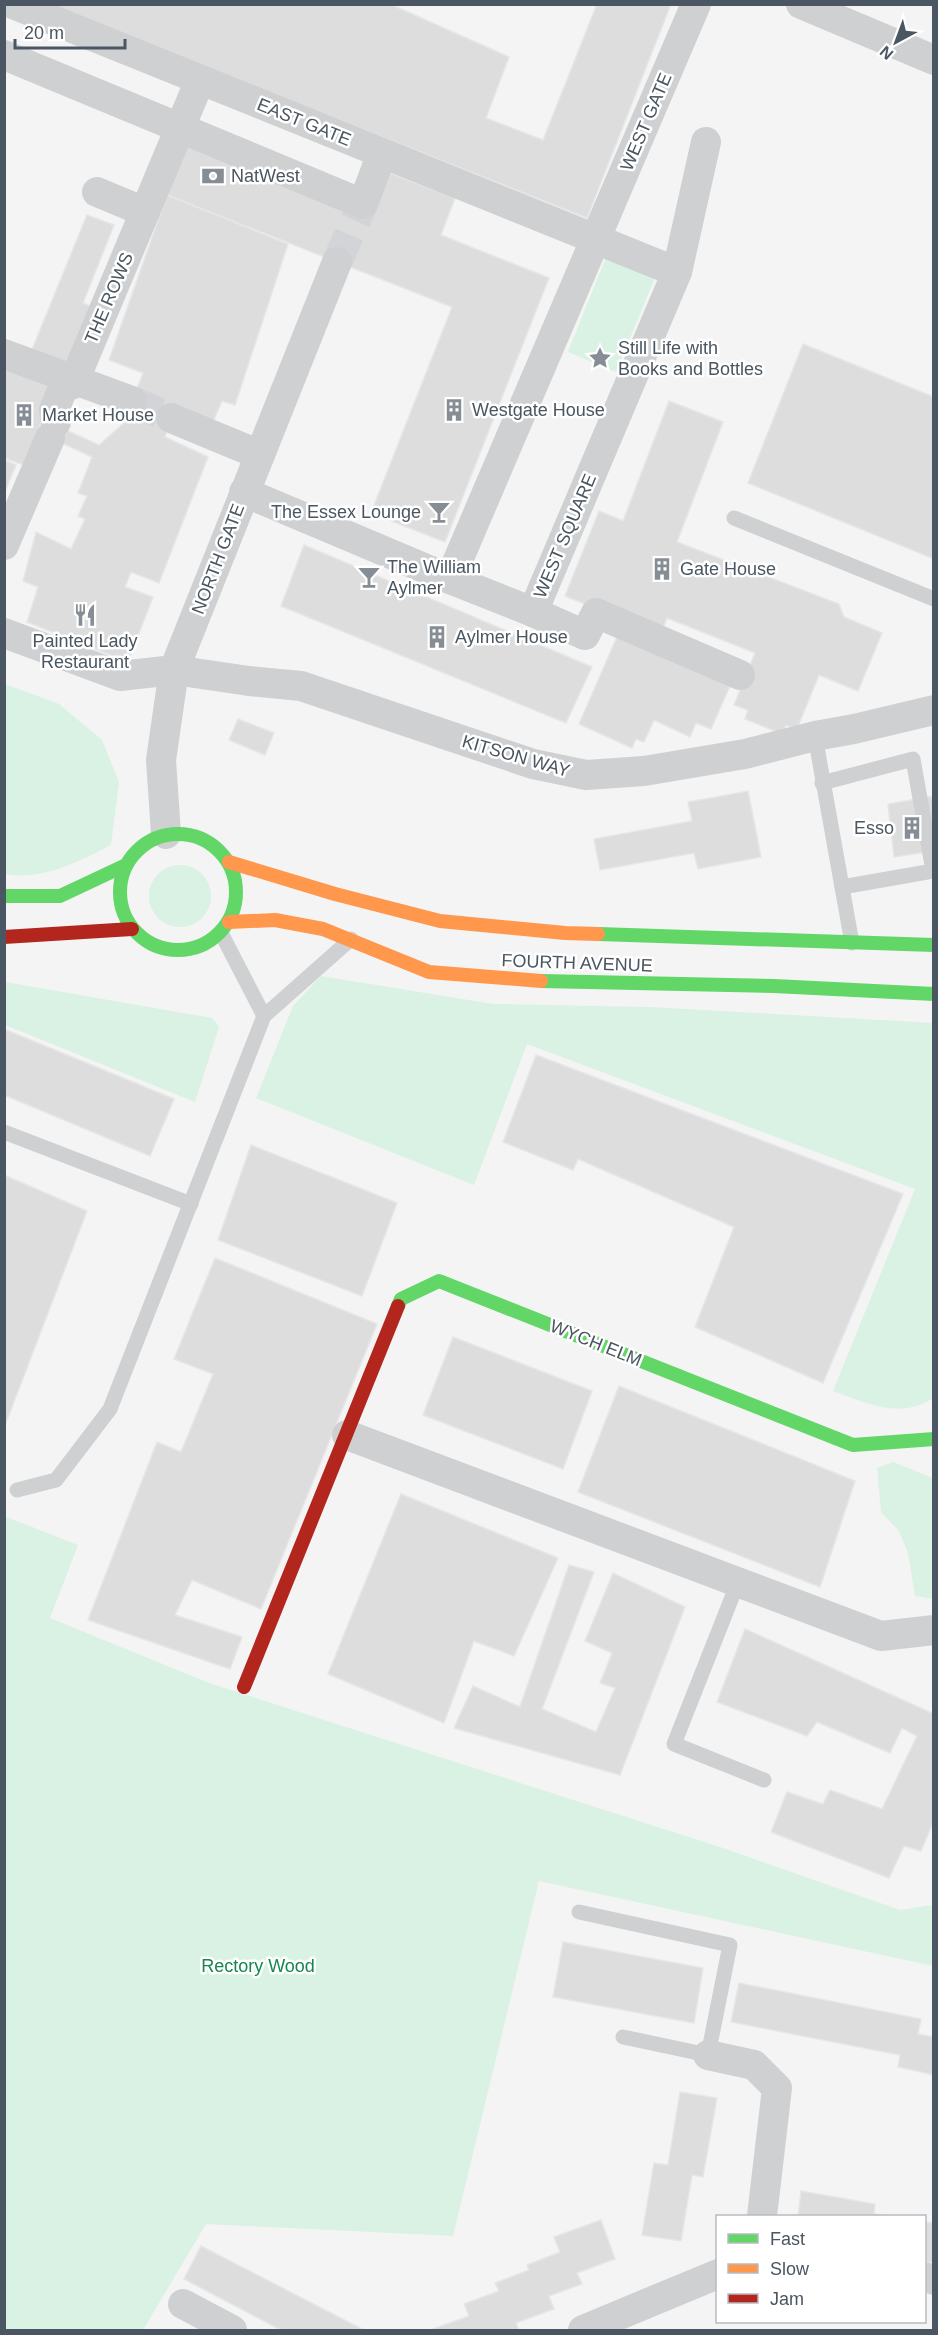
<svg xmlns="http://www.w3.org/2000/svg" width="938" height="2335" font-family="Helvetica,sans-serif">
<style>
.green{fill:#d9f2e3}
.building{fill:#ddddde;stroke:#e5e6e7;stroke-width:1.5}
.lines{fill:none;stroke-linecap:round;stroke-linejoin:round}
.street-tunnel{stroke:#d2d4d7;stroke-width:30;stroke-dasharray:30 15;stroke-linecap:butt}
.lane{stroke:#ced0d2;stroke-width:15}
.street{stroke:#ced0d2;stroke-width:30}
.fast{stroke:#63d668;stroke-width:14}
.slow{stroke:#ff974d;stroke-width:14}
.jam{stroke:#b3261e;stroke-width:14}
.labels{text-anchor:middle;stroke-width:5;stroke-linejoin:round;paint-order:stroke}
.street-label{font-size:18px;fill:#4a5661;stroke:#fff}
.poi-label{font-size:18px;fill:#4a5661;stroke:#fff;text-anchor:start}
.park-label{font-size:18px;fill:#17864f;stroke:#fff}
</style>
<rect width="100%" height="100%" fill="#f4f4f4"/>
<!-- green -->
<g class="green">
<path d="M607 255 656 275 616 372 568 352Z"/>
<path d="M5 684 59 704 102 740 119 782 111 845C78 862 42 881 5 874Z"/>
<circle cx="180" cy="896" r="31"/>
<path d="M321 976 493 1004 650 1007 933 1023V1398C901 1420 866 1403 833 1391L915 1189 527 1044 474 1185 256 1098 293 1006Z"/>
<path d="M5 982 212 1018 219 1027 195 1102 5 1025Z"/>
<path d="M893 1462 933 1478V1599L915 1596 908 1553 899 1531 881 1512 877 1468Z"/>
<path d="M4 1516 78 1545 50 1618 209 1683 720 1847 900 1910 933 1905V1966L539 1881 453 2236 206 2224 143 2330H5Z"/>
</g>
<!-- building -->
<g class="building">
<path d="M45 4H390L509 57 486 118 543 140 597 4H671L587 218Z"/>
<path d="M177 132 363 204 377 168 455 198 441 235 549 278 445 542 371 513 452 307 154 190Z"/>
<path d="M167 195 288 244 235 405 222 401 213 422 175 407 165 437 208 457 159 583 131 572 125 587 153 597 128 662 27 622 38 587 23 581 36 532 71 549 85 519 78 516 87 496 78 493 92 457 36 431 40 418 99 445 124 423 143 373 109 360Z"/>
<path d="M87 215 114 225 83 303 92 307 67 367 31 352Z"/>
<path d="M803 344 934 397V559L748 483Z"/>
<path d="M4 351 61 373 24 465 4 458Z"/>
<path d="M669 401 723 422 677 542 839 604 844 617 882 633 858 691 819 675 797 729 786 725 782 734 745 719 748 710 734 705 755 653 667 618 664 626 634 624 565 596 599 511 623 521Z"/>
<path d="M4 460 16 465 4 494Z"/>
<path d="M304 545 592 667 566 723 281 606Z"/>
<path d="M617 637 730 686 711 729 696 723 690 737 654 720 644 742 636 739 632 748 579 724Z"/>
<path d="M238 719 274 733 265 755 229 740Z"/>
<path d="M748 791 761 857 698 869 694 853 600 870 594 839 692 821 688 802Z"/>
<path d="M934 796V851L894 857 888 804Z"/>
<path d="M4 1029 174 1099 150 1156 4 1095Z"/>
<path d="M536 1055 903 1194 823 1383 695 1327 734 1227 578 1159 573 1170 503 1142Z"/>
<path d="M251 1145 397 1203 362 1296 218 1240Z"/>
<path d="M4 1175 87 1211 4 1428Z"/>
<path d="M215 1258 377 1324 261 1609 192 1580 175 1615 242 1637 230 1669 88 1620 157 1442 181 1452 213 1374 174 1359Z"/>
<path d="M453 1337 592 1391 563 1469 423 1415Z"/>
<path d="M619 1386 855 1481 820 1587 578 1492Z"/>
<path d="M401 1494 558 1558 514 1656 474 1641 444 1723 328 1674Z"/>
<path d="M569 1565 594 1572 542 1709 596 1732 615 1688 600 1683 612 1653 585 1641 613 1573 685 1607 620 1775 454 1728 473 1686 520 1707Z"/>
<path d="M745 1629 934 1714V1820L921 1851 904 1846 889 1878 771 1832 787 1792 823 1804 830 1790 882 1809 917 1736 902 1728 890 1753 817 1722 807 1736 717 1702Z"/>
<path d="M563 1942 703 1968 694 2023 553 1997Z"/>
<path d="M739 1983 921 2019 918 2034 934 2037V2075L898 2067 900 2055 731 2022Z"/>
<path d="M680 2092 717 2098 703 2177 692 2175 681 2241 642 2235 654 2163 668 2165Z"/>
<path d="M801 2191 875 2204 874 2214 888 2216H798Z"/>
<path d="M601 2220 615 2259 577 2273 582 2284 549 2296 554 2309 516 2323 519 2330H430L469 2316 464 2304 499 2291 495 2283 529 2270 527 2265 560 2252 554 2237Z"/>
<path d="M924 2222 934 2223V2263L924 2262Z"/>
<path d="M201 2246 364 2330H281L184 2279Z"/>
</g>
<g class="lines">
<!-- street-tunnel -->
<g class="street-tunnel">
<path d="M337 262 363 204"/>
<path d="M132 401 171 418"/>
</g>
<!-- lane -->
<g class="lane">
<path d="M734 518 934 599"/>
<path d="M815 736 852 943"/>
<path d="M822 783 913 759 933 871 842 887"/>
<path d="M221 933 264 1016"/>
<path d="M4 1132 191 1204"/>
<path d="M17 1490 56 1480 110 1409 264 1016 351 939"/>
<path d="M738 1582 674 1744 764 1780"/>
<path d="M579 1912 730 1945 708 2055 623 2037"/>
</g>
<!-- street -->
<g class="street">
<path d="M13 4 677 272"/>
<path d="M801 4 934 60"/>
<path d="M4 55 363 204 382 153"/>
<path d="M706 142 677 272 533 612 585 635 596 613 740 675"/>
<path d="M97 192 145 212"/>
<path d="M4 354 132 401"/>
<path d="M171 418 260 455"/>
<path d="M56 422 54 410 63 388 73 384 200 80"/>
<path d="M244 492 450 579 696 4"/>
<path d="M4 545 50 438"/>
<path d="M450 579 533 612"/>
<path d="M4 633 120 676 174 670 249 681 301 686 533 764 586 775 644 771 745 754 815 736 854 729 934 710"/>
<path d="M166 834 161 760 174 670 337 262"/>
<path d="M347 1435 881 1636 934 1630"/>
<path d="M708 2055 754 2065 777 2088 762 2216"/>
<path d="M924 2277 934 2280"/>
<path d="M183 2304 232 2330"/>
<path d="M583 2330 718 2274"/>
</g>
<!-- fast -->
<g class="fast">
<circle cx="178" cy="892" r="58"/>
<path d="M4 896H60L126 865"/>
<path d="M598 934 934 945"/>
<path d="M541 981 774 986 934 994"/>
<path d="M398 1306 401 1299 439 1281 853 1445 934 1439"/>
</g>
<!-- slow -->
<g class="slow">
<path d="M229 862 335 894 440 921 565 933 598 934"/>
<path d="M229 922 275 920 323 929 429 972 541 981"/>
</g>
<!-- jam -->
<g class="jam">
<path d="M4 937 132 929"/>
<path d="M244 1687 398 1306"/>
</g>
</g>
<!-- icons -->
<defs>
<g id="bank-bare" transform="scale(1.8)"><path d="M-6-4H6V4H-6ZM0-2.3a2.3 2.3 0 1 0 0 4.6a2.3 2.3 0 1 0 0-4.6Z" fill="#868d94" stroke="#fff" stroke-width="2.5" paint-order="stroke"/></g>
<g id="sight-bare" transform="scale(1.8)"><path d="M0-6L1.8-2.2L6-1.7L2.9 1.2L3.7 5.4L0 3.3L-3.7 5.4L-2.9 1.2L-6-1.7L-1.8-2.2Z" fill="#868d94" stroke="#fff" stroke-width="2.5" paint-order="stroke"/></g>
<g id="building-bare" transform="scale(1.8)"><path d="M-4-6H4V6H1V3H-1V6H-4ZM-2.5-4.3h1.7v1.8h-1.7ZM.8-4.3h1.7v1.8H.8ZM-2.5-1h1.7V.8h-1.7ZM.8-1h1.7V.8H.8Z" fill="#868d94" stroke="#fff" stroke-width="2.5" paint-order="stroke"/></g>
<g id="bar-bare" transform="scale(1.8)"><path d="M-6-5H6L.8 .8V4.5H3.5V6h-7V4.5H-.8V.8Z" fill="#868d94" stroke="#fff" stroke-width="2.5" paint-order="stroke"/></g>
<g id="restaurant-bare" transform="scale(1.8)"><path d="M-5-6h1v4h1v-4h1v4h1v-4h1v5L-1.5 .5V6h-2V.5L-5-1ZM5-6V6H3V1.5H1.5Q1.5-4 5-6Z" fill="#868d94" stroke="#fff" stroke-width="2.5" paint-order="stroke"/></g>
</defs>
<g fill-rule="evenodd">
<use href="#bank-bare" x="213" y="176"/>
<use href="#sight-bare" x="600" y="358"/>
<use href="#building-bare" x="454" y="410"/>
<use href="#building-bare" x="24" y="415"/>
<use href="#bar-bare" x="439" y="512"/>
<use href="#building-bare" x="662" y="569"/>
<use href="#bar-bare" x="369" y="577"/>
<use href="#restaurant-bare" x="85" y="615"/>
<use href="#building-bare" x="437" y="637"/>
<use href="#building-bare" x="912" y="828"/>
</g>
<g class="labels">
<!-- street labels -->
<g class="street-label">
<text transform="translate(304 122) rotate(22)" y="6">EAST GATE</text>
<text transform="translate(646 122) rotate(-67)" y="6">WEST GATE</text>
<text transform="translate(109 298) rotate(-67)" y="6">THE ROWS</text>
<text transform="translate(565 536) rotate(-67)" y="6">WEST SQUARE</text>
<text transform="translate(218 559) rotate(-69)" y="6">NORTH GATE</text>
<text transform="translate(516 756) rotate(16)" y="6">KITSON WAY</text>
<text transform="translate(577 963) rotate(2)" y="6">FOURTH AVENUE</text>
<text transform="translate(596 1343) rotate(22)" y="6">WYCH ELM</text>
</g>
<!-- poi labels -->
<g class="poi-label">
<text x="231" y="182">NatWest</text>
<text x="618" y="354">Still Life with<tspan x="618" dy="21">Books and Bottles</tspan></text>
<text x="472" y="416">Westgate House</text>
<text x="42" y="421">Market House</text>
<text x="421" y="518" text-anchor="end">The Essex Lounge</text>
<text x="387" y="573">The William<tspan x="387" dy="21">Aylmer</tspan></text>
<text x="680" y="575">Gate House</text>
<text x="455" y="643">Aylmer House</text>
<text x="85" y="647" text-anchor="middle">Painted Lady<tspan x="85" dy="21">Restaurant</tspan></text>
<text x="894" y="834" text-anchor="end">Esso</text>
</g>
<!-- park labels -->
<g class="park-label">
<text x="258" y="1972">Rectory Wood</text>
</g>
</g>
<!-- border -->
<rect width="938" height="2335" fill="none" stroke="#4a5661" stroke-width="12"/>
<!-- legend -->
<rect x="716" y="2215" width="210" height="108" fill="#ffffff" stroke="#b7bbc0" stroke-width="1.5"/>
<rect x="728" y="2234" width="30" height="9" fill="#63d668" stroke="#b7bbc0" stroke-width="1.5"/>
<text x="770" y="2245" font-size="18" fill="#4a5661">Fast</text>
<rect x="728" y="2264" width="30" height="9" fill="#ff974d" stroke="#b7bbc0" stroke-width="1.5"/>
<text x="770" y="2275" font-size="18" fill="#4a5661">Slow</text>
<rect x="728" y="2294" width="30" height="9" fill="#b3261e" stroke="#b7bbc0" stroke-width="1.5"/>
<text x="770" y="2305" font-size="18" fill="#4a5661">Jam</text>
<!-- north arrow -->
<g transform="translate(896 42) rotate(221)" stroke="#ffffff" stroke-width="4.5" paint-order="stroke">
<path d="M0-4.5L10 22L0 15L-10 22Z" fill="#4a5661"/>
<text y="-9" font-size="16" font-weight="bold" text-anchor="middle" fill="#4a5661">N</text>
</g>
<!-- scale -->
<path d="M15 39v9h110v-9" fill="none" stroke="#4a5661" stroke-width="3"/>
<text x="24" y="39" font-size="18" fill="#4a5661" stroke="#ffffff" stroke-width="4.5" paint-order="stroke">20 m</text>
</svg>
